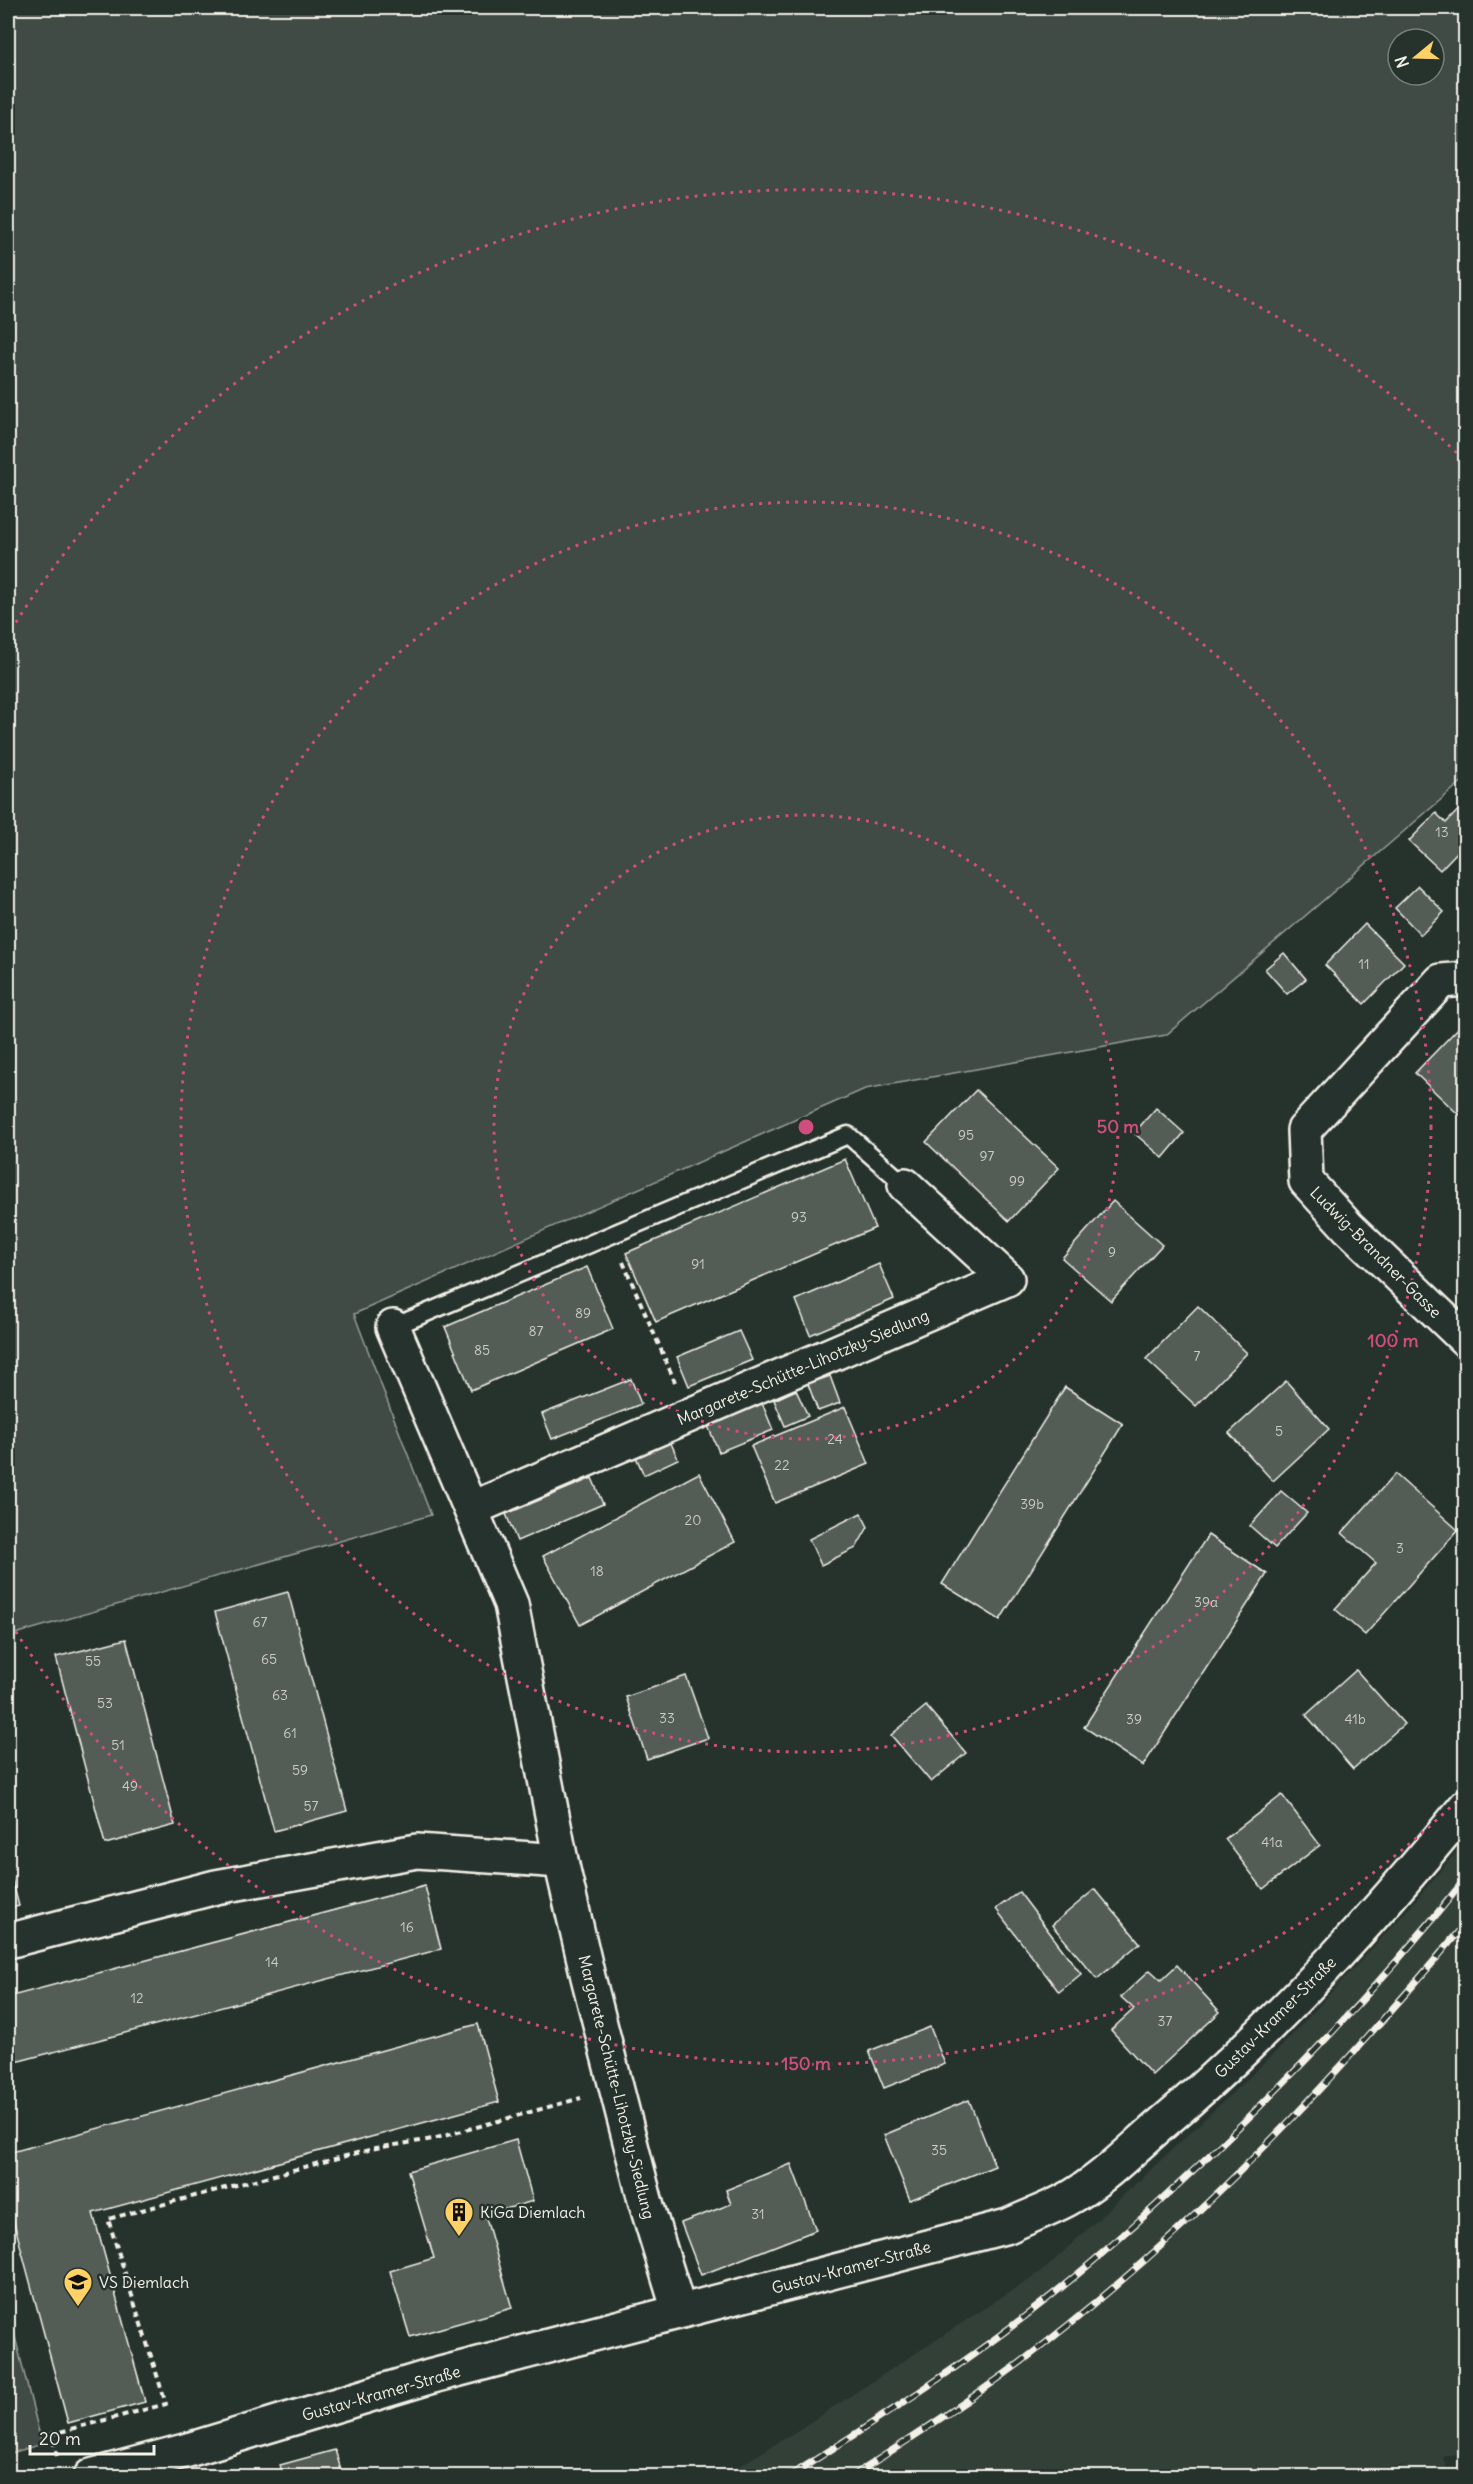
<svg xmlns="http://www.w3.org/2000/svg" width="1473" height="2484" font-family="Delius,sans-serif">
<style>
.built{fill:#333f39}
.green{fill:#414b45;stroke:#9a9e96;stroke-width:1.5;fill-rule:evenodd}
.building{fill:#525c55;stroke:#f4f1e8;stroke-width:1.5}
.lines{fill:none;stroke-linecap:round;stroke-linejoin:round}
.service-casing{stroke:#f4f1e8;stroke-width:21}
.minor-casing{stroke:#f4f1e8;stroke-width:38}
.path{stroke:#f4f1e8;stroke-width:4;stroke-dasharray:6 4.5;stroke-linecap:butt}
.service{stroke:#26332d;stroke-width:16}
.minor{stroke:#26332d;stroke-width:33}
.rail-casing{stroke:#f4f1e8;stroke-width:7}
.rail{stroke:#26332d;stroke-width:4.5;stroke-dasharray:14;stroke-linecap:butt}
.ring{fill:none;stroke:#ce4e7e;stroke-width:3;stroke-dasharray:3 6}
.labels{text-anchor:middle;stroke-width:5;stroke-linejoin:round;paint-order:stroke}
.number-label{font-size:14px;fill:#ccccc3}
.street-label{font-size:16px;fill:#f4f1e8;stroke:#26332d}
.poi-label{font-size:16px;fill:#f4f1e8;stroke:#26332d;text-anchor:start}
.centre{fill:#ce4e7e;stroke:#26332d;stroke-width:3}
.ring-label{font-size:18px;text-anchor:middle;font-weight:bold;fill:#ce4e7e;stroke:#26332d;stroke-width:5;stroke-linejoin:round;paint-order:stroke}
</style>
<rect width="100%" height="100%" fill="#26332d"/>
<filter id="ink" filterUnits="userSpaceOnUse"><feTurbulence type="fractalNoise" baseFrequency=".0167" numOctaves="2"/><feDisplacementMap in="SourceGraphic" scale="12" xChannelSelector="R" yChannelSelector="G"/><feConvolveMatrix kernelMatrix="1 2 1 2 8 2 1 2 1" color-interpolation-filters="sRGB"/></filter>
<g filter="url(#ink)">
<!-- built -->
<path class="built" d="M1465 1841 1466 2452 1443 2457 1450 2476H1376L1409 2464 1355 2476H723L792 2434 1046 2268 1279 2049 1412 1905Z"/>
<!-- green -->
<g class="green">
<path d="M8 8H1465V779L1166 1035 865 1089 354 1314 431 1515 8 1636ZM1398 39H1434V75H1398Z"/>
<path d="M8 2309 42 2444 8 2454Z"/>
</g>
<!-- building -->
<g class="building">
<path d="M1466 802V850L1462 847 1440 870 1409 841 1436 813 1446 823Z"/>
<path d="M1418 886 1444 912 1421 935 1395 908Z"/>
<path d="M1365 924 1404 963 1364 1004 1325 965Z"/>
<path d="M1284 953 1306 979 1287 994 1265 969Z"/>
<path d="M1464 1022 1466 1108 1459 1115 1415 1073Z"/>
<path d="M976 1090 1059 1168 1009 1221 926 1142Z"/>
<path d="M1156 1108 1184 1133 1163 1158 1134 1133Z"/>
<path d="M845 1159 875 1228 656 1322 626 1253Z"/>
<path d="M1113 1201 1162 1245 1111 1301 1062 1258Z"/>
<path d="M879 1264 894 1299 810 1335 796 1300Z"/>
<path d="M587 1267 613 1329 471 1390 445 1327Z"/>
<path d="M1198 1306 1247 1353 1196 1406 1146 1359Z"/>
<path d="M739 1331 752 1360 689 1386 677 1357Z"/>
<path d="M830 1376 840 1403 818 1411 808 1384Z"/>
<path d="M631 1379 641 1404 552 1439 542 1414Z"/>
<path d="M1286 1381 1329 1429 1273 1481 1229 1433Z"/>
<path d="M1065 1387 1123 1424 1000 1620 942 1584Z"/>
<path d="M796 1390 808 1416 785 1426 774 1400Z"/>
<path d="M762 1403 773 1430 719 1452 708 1426Z"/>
<path d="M845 1407 869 1464 775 1503 751 1446Z"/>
<path d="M670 1441 678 1459 644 1475 636 1457Z"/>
<path d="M699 1473 735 1542 580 1625 543 1556Z"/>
<path d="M1395 1474 1458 1530 1365 1635 1335 1609 1376 1563 1342 1533Z"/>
<path d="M592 1478 603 1504 517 1541 506 1514Z"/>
<path d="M1281 1491 1307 1513 1275 1548 1250 1526Z"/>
<path d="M861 1513 868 1527 856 1548 821 1565 809 1539Z"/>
<path d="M1208 1535 1267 1574 1143 1766 1084 1727Z"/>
<path d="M288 1592 347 1811 274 1831 215 1612Z"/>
<path d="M126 1639 175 1825 105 1844 56 1657Z"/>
<path d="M1356 1670 1404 1724 1353 1769 1306 1715Z"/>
<path d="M686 1676 708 1738 647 1759 626 1697Z"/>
<path d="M926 1706 966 1753 931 1782 891 1735Z"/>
<path d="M1282 1795 1320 1845 1263 1889 1225 1839Z"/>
<path d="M8 1864 19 1906 8 1909Z"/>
<path d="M425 1886 441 1949 8 2064V1997Z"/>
<path d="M1095 1889 1140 1943 1097 1979 1052 1925Z"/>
<path d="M1019 1892 1081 1974 1059 1992 996 1909Z"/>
<path d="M1177 1965 1220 2012 1152 2075 1111 2030 1134 2009 1121 1997 1150 1970 1161 1980Z"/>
<path d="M478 2024 499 2102 93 2213 145 2402 68 2423 8 2200V2153Z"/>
<path d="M930 2027 945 2064 884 2088 869 2051Z"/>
<path d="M969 2100 995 2166 910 2200 884 2135Z"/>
<path d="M516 2140 533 2201 485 2215 512 2308 410 2337 390 2271 434 2258 408 2171Z"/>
<path d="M791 2164 816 2230 701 2275 681 2223 731 2204 726 2190Z"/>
<path d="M335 2450 343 2476H283L280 2465Z"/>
</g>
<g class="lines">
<!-- service casing -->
<g class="service-casing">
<path id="service" d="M393 1327 848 1135 905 1185"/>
</g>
<!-- minor casing -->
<g class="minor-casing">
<g id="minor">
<path d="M1466 979 1441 981 1304 1130 1306 1181 1348 1227 1466 1340"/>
<path d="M393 1327 511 1604 561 1861 588 1977 645 2200 679 2311"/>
<path d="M471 1509 1007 1279 905 1185"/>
<path d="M8 1941 216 1887 417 1851 561 1861"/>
<path d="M91 2476 188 2450 429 2377 1008 2226C1027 2217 1047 2210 1066 2200 1100 2182 1129 2152 1158 2127 1272 2031 1372 1921 1466 1806"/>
</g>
</g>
<!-- path -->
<g class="path">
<path d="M623 1262 675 1382"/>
<path d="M57 2456 52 2434 166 2404 108 2219 376 2148 433 2139 581 2098"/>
</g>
<!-- service -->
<use href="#service" class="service"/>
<!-- minor -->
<use href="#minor" class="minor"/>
<!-- rail casing -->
<g class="rail-casing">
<g id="rail">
<path d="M790 2476C879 2419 969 2362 1052 2295 1109 2250 1163 2199 1216 2149 1305 2064 1389 1975 1466 1878"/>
<path d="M852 2476C909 2440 966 2403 1021 2362 1148 2266 1262 2155 1368 2036 1401 1999 1435 1962 1466 1922"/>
</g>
</g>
<!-- rail -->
<use href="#rail" class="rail"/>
</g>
</g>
<!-- distance rings -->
<g class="ring">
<circle cx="806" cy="1127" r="312"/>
<circle cx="806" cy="1127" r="625"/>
<path d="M1463 1795A937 937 0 0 1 11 1624M11 630A937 937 0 0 1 1463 459"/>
</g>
<!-- icons -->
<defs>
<g id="building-pin" transform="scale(1.5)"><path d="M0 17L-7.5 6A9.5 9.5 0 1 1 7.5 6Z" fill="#ffd166" stroke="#26332d"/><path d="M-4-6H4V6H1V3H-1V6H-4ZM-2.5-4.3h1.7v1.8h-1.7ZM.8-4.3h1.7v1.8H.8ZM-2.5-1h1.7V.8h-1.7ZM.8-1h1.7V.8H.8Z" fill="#111"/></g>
<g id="school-pin" transform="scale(1.5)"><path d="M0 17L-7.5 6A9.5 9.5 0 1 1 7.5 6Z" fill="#ffd166" stroke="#26332d"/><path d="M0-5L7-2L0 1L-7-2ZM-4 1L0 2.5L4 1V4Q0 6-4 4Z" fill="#111"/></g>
</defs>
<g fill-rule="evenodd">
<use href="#building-pin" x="459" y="2212"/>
<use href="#school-pin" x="78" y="2282"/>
</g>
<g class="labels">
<!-- number labels -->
<g class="number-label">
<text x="1442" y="837">13</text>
<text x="1364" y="969">11</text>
<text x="966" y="1140">95</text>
<text x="987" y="1161">97</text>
<text x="1017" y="1186">99</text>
<text x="799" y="1222">93</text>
<text x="1112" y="1257">9</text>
<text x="698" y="1269">91</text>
<text x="583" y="1318">89</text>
<text x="536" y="1336">87</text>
<text x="482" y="1355">85</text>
<text x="1197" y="1361">7</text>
<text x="1279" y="1436">5</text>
<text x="835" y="1444">24</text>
<text x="782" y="1470">22</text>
<text x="1032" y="1509">39b</text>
<text x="693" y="1525">20</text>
<text x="1400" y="1553">3</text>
<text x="597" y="1576">18</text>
<text x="1206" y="1607">39a</text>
<text x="260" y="1627">67</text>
<text x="269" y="1664">65</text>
<text x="93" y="1666">55</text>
<text x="280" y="1700">63</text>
<text x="105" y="1708">53</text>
<text x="667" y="1723">33</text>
<text x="1134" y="1724">39</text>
<text x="1355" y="1724">41b</text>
<text x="290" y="1738">61</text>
<text x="118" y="1750">51</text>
<text x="300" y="1775">59</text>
<text x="130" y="1791">49</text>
<text x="311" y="1811">57</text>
<text x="1272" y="1847">41a</text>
<text x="407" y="1932">16</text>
<text x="272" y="1967">14</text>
<text x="137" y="2003">12</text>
<text x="1165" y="2026">37</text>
<text x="939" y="2155">35</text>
<text x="758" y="2219">31</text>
</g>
<!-- street labels -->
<g class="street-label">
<text transform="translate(1376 1252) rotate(45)" y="6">Ludwig-Brandner-Gasse</text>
<text transform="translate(803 1367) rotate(-23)" y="6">Margarete-Schütte-Lihotzky-Siedlung</text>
<text transform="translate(1275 2017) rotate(-45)" y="6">Gustav-Kramer-Straße</text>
<text transform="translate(617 2087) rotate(76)" y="6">Margarete-Schütte-Lihotzky-Siedlung</text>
<text transform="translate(851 2267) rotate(-15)" y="6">Gustav-Kramer-Straße</text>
<text transform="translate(381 2393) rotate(-16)" y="6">Gustav-Kramer-Straße</text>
</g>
<!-- poi labels -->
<g class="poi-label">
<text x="480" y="2218">KiGa Diemlach</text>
<text x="99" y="2288">VS Diemlach</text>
</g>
</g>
<circle cx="806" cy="1127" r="9" class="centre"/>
<g class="ring-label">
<text x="1118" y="1133">50 m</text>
<text x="1393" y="1347">100 m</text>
<text x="806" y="2070">150 m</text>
</g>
<!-- margin -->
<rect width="1473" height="2484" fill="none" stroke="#26332d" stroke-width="30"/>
<rect x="15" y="15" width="1443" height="2454" fill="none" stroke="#f4f1e8" stroke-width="2" filter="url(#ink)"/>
<!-- north arrow -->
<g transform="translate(1416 57) rotate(251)"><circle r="28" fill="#26332d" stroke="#787f78" stroke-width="1.5"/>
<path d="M0-4.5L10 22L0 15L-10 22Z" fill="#ffd166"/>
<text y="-9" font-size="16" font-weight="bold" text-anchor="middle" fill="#f4f1e8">N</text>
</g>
<!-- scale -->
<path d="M30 2445v9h124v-9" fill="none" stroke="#f4f1e8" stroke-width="3"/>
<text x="39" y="2445" font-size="18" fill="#f4f1e8" stroke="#26332d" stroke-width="4.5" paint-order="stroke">20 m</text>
</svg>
